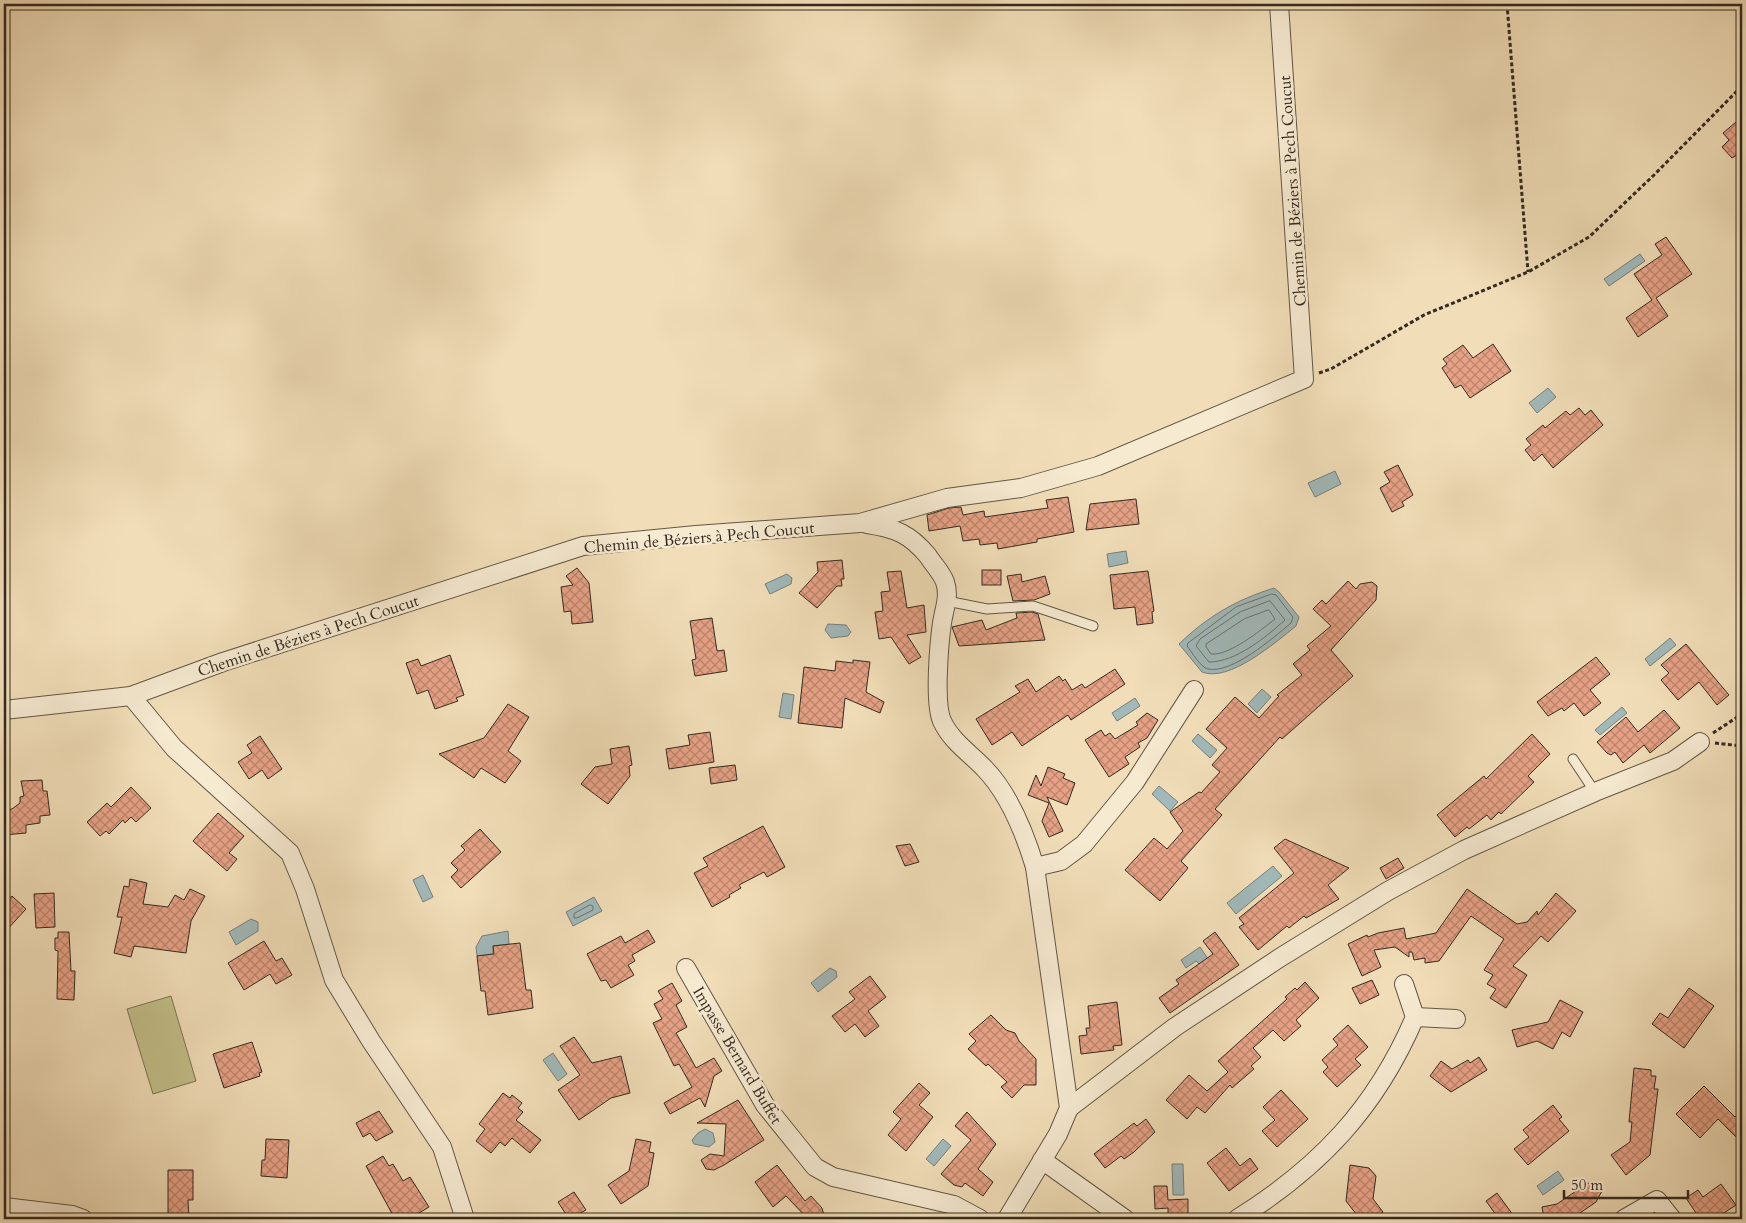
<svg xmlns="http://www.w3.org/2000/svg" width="1746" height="1223" font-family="Cardo,serif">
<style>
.grass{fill:#c2bf89;stroke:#7b7454}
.water{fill:#a1b9ba;stroke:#75807c}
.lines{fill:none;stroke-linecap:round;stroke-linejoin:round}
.shore{stroke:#6a726d;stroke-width:1}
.building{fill:url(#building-cross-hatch);stroke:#342a20}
.lane-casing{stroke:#635746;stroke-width:11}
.street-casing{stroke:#635746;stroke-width:20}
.path{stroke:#342a20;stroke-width:3;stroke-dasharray:4 2.5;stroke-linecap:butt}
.lane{stroke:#f6ead1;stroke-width:9}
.street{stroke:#f6ead1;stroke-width:18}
.labels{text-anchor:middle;stroke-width:5;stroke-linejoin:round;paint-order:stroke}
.street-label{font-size:16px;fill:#342a20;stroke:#f6ead1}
</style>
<defs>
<pattern id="building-cross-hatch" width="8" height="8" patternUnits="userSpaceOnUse" patternTransform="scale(1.25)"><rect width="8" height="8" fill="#e7a286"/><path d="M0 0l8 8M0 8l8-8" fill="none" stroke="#bc846d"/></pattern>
</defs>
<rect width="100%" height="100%" fill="#f1deb8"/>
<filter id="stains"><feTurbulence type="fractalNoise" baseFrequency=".004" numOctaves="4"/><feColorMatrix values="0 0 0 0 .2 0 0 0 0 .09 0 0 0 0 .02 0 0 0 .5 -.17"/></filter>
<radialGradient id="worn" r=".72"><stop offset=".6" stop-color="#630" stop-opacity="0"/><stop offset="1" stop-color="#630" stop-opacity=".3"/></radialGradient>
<!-- grass -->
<path class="grass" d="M171 996 196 1081 153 1094 127 1009Z"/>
<!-- water -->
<g class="water">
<path d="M1640 254 1645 261 1609 286 1604 279Z"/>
<path d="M1548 388 1556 397 1537 413 1529 403Z"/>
<path d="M1335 471 1341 484 1315 497 1308 483Z"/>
<path d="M1126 551 1128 563 1109 567 1107 554Z"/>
<path d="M787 574 792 578 791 584 770 594 765 584Z"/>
<path d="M1274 588 1279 592 1299 617 1296 626C1276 642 1229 683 1202 672L1179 644C1208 616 1236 600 1274 588Z"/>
<path d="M828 624 846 625 851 632 848 636 831 638 825 630Z"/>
<path d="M1670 638 1676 645 1650 666 1645 659Z"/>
<path d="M1262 689 1271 697 1257 713 1248 704Z"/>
<path d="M783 693 794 695 791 719 779 717Z"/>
<path d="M1135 698 1140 706 1117 721 1112 713Z"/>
<path d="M1622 707 1627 713 1600 735 1595 730Z"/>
<path d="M1198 734 1217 750 1210 758 1192 741Z"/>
<path d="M1159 786 1178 802 1170 811 1152 794Z"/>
<path d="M1273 866 1282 876 1236 914 1227 903Z"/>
<path d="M423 875 433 897 423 902 413 880Z"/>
<path d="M594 897 602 911 573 926 566 912Z"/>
<path d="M251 919 258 922V931L236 945 229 932Z"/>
<path d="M508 931 509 944 493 946V954L477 956 476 947 482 936Z"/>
<path d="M1200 947 1208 959 1200 965 1196 961 1186 968 1181 960Z"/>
<path d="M830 968 836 971 837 977 818 992 811 983Z"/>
<path d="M553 1053 567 1074 558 1081 543 1060Z"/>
<path d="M705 1129 713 1133 715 1142 709 1147 694 1144 692 1140 698 1133Z"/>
<path d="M943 1139 951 1146 934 1166 926 1159Z"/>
<path d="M1172 1164H1183L1184 1195H1173Z"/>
<path d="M1558 1171 1564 1180 1543 1195 1537 1186Z"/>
</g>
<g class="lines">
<!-- shore -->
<g class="shore">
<path d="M1272 594 1276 595 1293 617 1291 623C1273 638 1232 674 1208 669 1200 667 1192 652 1187 646L1188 643 1236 607Z"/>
<path d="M1270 601 1285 620C1266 637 1236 662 1209 662L1196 646 1200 639 1240 612Z"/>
<path d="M1269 610 1275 619C1261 630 1229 656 1211 654L1206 647V644L1244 619Z"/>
<path d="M590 905 593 906V910L577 918H574V914Z"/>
</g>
</g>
<!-- building -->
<g class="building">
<path d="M1742 117V156L1740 153 1732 158 1722 147 1729 140 1723 133Z"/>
<path d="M1666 237 1692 274 1656 298 1668 316 1638 337 1626 318 1652 300 1634 274 1662 255 1655 244Z"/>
<path d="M1493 344 1511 371 1470 398 1461 385 1455 388 1442 368 1447 364 1443 359 1463 345 1473 358Z"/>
<path d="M1579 408 1585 415 1591 410 1603 425 1553 468 1542 454 1534 461 1525 450 1531 445 1526 439 1543 425 1545 428 1566 411 1570 415Z"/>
<path d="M1398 465 1413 495 1402 502 1404 506 1392 512 1380 488 1390 482 1384 472Z"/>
<path d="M1068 497 1074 532 1037 539V542L998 549 997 543 980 545 979 539 963 541 960 526 929 531 927 515 949 508 961 507 963 515 984 511 985 517 1048 508 1046 500Z"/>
<path d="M1136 499 1139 524 1086 530 1090 504Z"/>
<path d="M842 560 844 579H841L842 586H837L817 608 799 593 818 572 817 562Z"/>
<path d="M577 568 589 583 593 622 572 624 571 611 564 612 561 587 573 585 566 576Z"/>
<rect x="982" y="570" width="19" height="15"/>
<path d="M901 571 907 608 924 605 926 632 907 635 921 657 909 664 891 637 879 639 875 612 883 611 881 592 890 591 887 572Z"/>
<path d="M1148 571 1154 611 1152 612 1153 623 1137 625 1135 607 1114 609 1110 575Z"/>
<path d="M1021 574 1022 582 1045 576 1050 594 1034 600 1013 601 1007 576Z"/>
<path d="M1348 581 1356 589 1360 584 1372 582 1377 586 1376 600 1331 650 1353 676 1282 739 1280 737 1215 809 1222 815 1181 861 1188 868 1160 901 1125 870 1154 838 1167 849 1183 831 1170 812 1199 792 1201 793 1220 772 1212 765 1227 748 1206 729 1235 697 1259 718 1279 696 1277 695 1302 675 1293 664 1310 650 1307 646 1331 626 1313 609 1322 600 1326 604Z"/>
<path d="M1032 612 1038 614 1045 640 959 646 952 627 982 620 986 630 1017 618 1016 613Z"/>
<path d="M712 618 717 651 724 650 727 671 695 676 692 660 696 659 690 621Z"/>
<path d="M1686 644 1729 695 1717 705 1699 682 1678 700 1661 680 1669 673 1661 665Z"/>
<path d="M450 655 464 695 456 698 458 701 435 709 428 690 417 694 406 663 418 659 421 666Z"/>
<path d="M1596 657 1610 674 1590 690 1601 703 1584 716 1574 703 1564 711 1562 708 1548 716 1537 702Z"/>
<path d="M853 660 870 662 866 692 884 702 880 713 845 698 842 728 798 723 804 667 835 671 836 661 853 663Z"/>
<path d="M1115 669 1125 684 1071 720 1068 715 1022 746 1012 732 992 745 976 719 1020 692 1015 686 1028 679 1036 692 1059 676 1063 681 1065 679 1072 690 1082 684 1085 688Z"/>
<path d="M508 704 529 717 508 751 521 761 505 783 481 768 474 778 439 754 484 738Z"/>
<path d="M1664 710 1680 728 1650 753 1644 745 1623 763 1615 752 1611 755 1607 753 1597 742 1626 717 1638 732Z"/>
<path d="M1147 713 1158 720 1147 738 1138 743 1140 747 1125 757 1129 764 1109 777 1085 740 1101 730 1105 736 1110 733 1115 739 1138 725 1136 722Z"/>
<path d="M710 732 714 762 669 769 666 749 690 745 688 735Z"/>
<path d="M1532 734 1550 754 1528 776 1534 782 1501 814 1499 812 1491 820 1487 815 1469 829 1467 827 1455 837 1437 815 1484 776 1486 779Z"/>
<path d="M260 736 282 769 268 779 262 770 249 779 238 762 252 753 247 745Z"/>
<path d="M629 746 632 765 629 766 630 776 608 804 581 784 595 767 612 764 610 749Z"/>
<path d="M735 765 737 780 711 784 709 768Z"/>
<path d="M1048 767 1065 774 1063 778 1075 783 1067 805 1047 797 1063 831 1049 837 1042 821 1049 803 1028 795 1036 775 1041 786Z"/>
<path d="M42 780 43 791H47L50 815 40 816V823L26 825V833L4 835V810L12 809 20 803V797L24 796 21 781Z"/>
<path d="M131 787 151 808 136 822 131 817 125 823 123 820 109 834 106 831 100 836 87 822 107 803 111 807Z"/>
<path d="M218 813 244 836 229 853 237 859 227 871 193 841Z"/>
<path d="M763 826 785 867 767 877 764 872 739 885 741 888 729 895 730 897 712 907 694 873 708 866 703 858Z"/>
<path d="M480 829 501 852 461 888 451 877 458 870 451 863 465 850 461 846Z"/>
<path d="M1285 839 1349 868 1328 885 1339 899 1306 918 1304 916 1289 928 1287 926 1258 950 1239 927 1244 924 1239 918 1294 873 1274 848Z"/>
<path d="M910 844 919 862 905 866 896 846Z"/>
<path d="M1398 858 1404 868 1386 879 1380 868Z"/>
<path d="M130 879 147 883 143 904 168 907 175 895 184 900 190 889 205 896 191 921 186 953 134 946 131 957 114 953 122 917H117L124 886 129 887Z"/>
<path d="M1467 889 1517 924 1527 922 1537 911 1538 915 1556 893 1576 911 1548 942 1541 936 1513 966 1527 975 1506 1008 1490 998 1496 989 1487 984 1493 975 1484 970 1504 939 1471 916 1439 961 1425 963V958L1414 960 1412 952H1409V957L1395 947 1374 950 1381 967 1362 976 1348 944 1367 935 1368 937 1378 933 1404 928 1406 939 1436 933Z"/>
<path d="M54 893 55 927 36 928 34 894Z"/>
<path d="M12 896 26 909 4 933V905Z"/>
<path d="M648 930 655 942 632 955 635 961 628 965 634 975 611 988 606 980 601 981 587 954 621 936 625 943Z"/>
<path d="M58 932H69L71 971H75L74 1000 57 999 58 951 55 950V938H58Z"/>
<path d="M1215 932 1239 965 1170 1013 1159 998 1179 984 1176 980 1213 954 1203 941Z"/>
<path d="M264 941 276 961 282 958 292 975 276 984 270 974 244 990 228 963Z"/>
<path d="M520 943 526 990H531L533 1008 488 1015 485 991H481L477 956 494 954 493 946Z"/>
<path d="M870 976 886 997 868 1011 879 1026 865 1037 855 1024 845 1032 832 1016 855 999 849 992Z"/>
<path d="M1372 980 1379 995 1360 1004 1352 988Z"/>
<path d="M1305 982 1319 998 1296 1020 1301 1026 1284 1041 1273 1030 1253 1048 1261 1057 1251 1066 1254 1069 1232 1088 1230 1085 1205 1113 1197 1107 1187 1119 1166 1100 1189 1075 1207 1091 1228 1072 1218 1061 1287 999 1285 997 1295 988 1297 990Z"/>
<path d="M672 983 682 1001 676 1005 687 1027 676 1033 690 1057 696 1068 714 1058 722 1071 714 1076 705 1107 700 1098 670 1114 664 1103 692 1087 679 1064 674 1066 653 1023 662 1019 654 1004 663 999 658 991Z"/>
<path d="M1689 988 1714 1006 1684 1048 1652 1024 1660 1013 1668 1018Z"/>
<path d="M1560 1000 1583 1012 1570 1037 1562 1032 1553 1049 1537 1041 1517 1047 1512 1030 1548 1022Z"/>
<path d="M1117 1002 1122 1045 1113 1046 1114 1050 1081 1054 1079 1036 1087 1035 1086 1028H1090L1088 1006Z"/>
<path d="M991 1015 1006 1030 1015 1033 1019 1041 1036 1059V1085H1024L1012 1098 1001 1087 1007 1082 988 1064 986 1066 968 1049 976 1041 969 1034Z"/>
<path d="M1348 1025 1368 1047 1355 1059 1361 1065 1337 1087 1323 1072 1328 1067 1322 1060 1338 1045 1333 1039Z"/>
<path d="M574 1037 592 1063 621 1056 630 1093 611 1098 579 1120 558 1090 580 1075 560 1046Z"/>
<path d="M252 1042 262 1072 259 1073 260 1076 224 1088 213 1054Z"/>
<path d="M1479 1057 1487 1070 1451 1092 1430 1076 1441 1061 1452 1069 1468 1060 1470 1063Z"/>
<path d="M1634 1068 1651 1070V1076H1656L1654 1089H1658L1650 1155 1626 1175 1611 1155 1630 1142 1632 1122H1629Z"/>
<path d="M919 1083 930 1093 919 1105 933 1117 906 1151 888 1135 901 1119 893 1112Z"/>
<path d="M1704 1086 1735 1117 1742 1110V1143L1718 1119 1700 1138 1676 1114Z"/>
<path d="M1281 1090 1308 1119 1277 1147 1262 1131 1275 1120 1263 1107Z"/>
<path d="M503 1093 510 1098 512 1095 522 1103 518 1108 523 1112 516 1120 541 1140 530 1153 512 1138 505 1146 500 1142 491 1153 476 1141 485 1129 479 1124Z"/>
<path d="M738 1100 764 1140 724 1165 714 1170 706 1169 701 1160 710 1154 724 1156 726 1124 697 1123Z"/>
<path d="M1553 1105 1562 1117 1559 1119 1569 1131 1528 1165 1514 1149 1529 1137 1523 1130Z"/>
<path d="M379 1111 393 1132 376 1141 370 1133 363 1137 356 1123Z"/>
<path d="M967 1112 996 1144 978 1169 993 1182 983 1196 965 1183 962 1187 954 1185 941 1174 971 1140 955 1126Z"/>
<path d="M1146 1119 1155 1132 1134 1152 1124 1159 1121 1156 1105 1168 1094 1154 1134 1123 1137 1126Z"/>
<path d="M266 1139 289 1140 287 1178 261 1176 262 1160H265Z"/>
<path d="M636 1139 651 1142 649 1152 654 1153 648 1186 621 1204 608 1185 629 1171Z"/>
<path d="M1226 1148 1240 1166 1250 1158 1258 1169 1229 1191 1207 1163Z"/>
<path d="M383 1156 389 1166 393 1164 403 1181 410 1177 429 1207 409 1219H395L366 1166Z"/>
<path d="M777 1165 805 1201 811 1196 822 1208 825 1219H808L786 1196 773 1207 755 1182Z"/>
<path d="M1350 1165 1369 1168 1376 1176 1373 1199 1383 1212 1373 1219H1360L1346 1201Z"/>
<path d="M168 1170H193V1200H188L189 1218H168Z"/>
<path d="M1588 1183 1602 1191 1596 1202 1580 1213 1584 1219H1544L1542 1207 1557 1204Z"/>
<path d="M1721 1184 1736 1205 1715 1219H1700L1686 1198 1698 1190 1703 1197Z"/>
<path d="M1154 1186H1167L1168 1200 1188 1199V1215L1168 1216V1208L1155 1209Z"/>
<path d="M574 1192 586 1210 569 1219 558 1202Z"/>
<path d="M1497 1193 1516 1219H1499L1486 1201Z"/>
</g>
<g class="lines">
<!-- lane casing -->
<g class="lane-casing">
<g id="lane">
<path d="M947 601 987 609 1033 606 1093 626"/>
<path d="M1573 759 1595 792"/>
</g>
</g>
<!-- street casing -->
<g class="street-casing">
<g id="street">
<path d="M867 524C895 528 910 534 928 556 933 564 942 573 945 582 950 596 944 609 942 623 939 644 934 703 942 721 951 741 971 754 985 769 1009 794 1025 834 1035 867L1069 1108 1058 1134 1007 1219"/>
<path d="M131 696 174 748 290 853 305 889 334 980 371 1041 442 1147 465 1219"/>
<path d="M4 710 131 696 223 662 583 546 696 535 860 523 947 498 1021 488 1098 466 1304 379 1279 4"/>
<path d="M1035 867 1061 861 1084 844 1135 782 1194 690"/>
<path d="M686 968 765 1105 815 1167 833 1177 954 1205 980 1219"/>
<path d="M1415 1017 1456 1019"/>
<path d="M1069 1108 1175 1027 1281 957 1388 891 1464 850 1595 792 1673 761 1700 742"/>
<path d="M1042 1160 1125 1219"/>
<path d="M4 1207 72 1215 83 1219"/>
<path d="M1237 1219C1320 1167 1376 1108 1415 1017L1404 984"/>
<path d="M1624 1219 1657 1200 1672 1219"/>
</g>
</g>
<!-- path -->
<g class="path">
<path d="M1507 4 1528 272"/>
<path d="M1319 373 1331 369 1424 315 1528 272 1589 237 1654 175 1742 86"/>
<path d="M1713 733 1742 714"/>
<path d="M1715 743 1742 746"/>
</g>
<!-- lane -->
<use href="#lane" class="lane"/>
<!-- street -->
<use href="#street" class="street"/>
</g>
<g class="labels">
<!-- street labels -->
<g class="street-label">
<text transform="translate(1292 191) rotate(-94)" y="6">Chemin de Béziers à Pech Coucut</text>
<text transform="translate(699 537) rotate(-5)" y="6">Chemin de Béziers à Pech Coucut</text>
<text transform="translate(308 635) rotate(-18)" y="6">Chemin de Béziers à Pech Coucut</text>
<text transform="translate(738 1055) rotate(59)" y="6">Impasse Bernard Buffet</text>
</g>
</g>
<!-- margin -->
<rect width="1746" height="1223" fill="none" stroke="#f1deb8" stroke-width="20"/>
<rect x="5" y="5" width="1736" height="1213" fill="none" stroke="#342a20" stroke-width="2.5"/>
<rect x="10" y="10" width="1726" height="1203" fill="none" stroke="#342a20"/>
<!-- scale -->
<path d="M1564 1190v8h124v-8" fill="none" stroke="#342a20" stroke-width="2.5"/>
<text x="1571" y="1190" font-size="15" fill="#342a20" stroke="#f6ead1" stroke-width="4" paint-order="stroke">50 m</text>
<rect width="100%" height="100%" filter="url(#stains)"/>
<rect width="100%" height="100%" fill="url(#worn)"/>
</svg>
